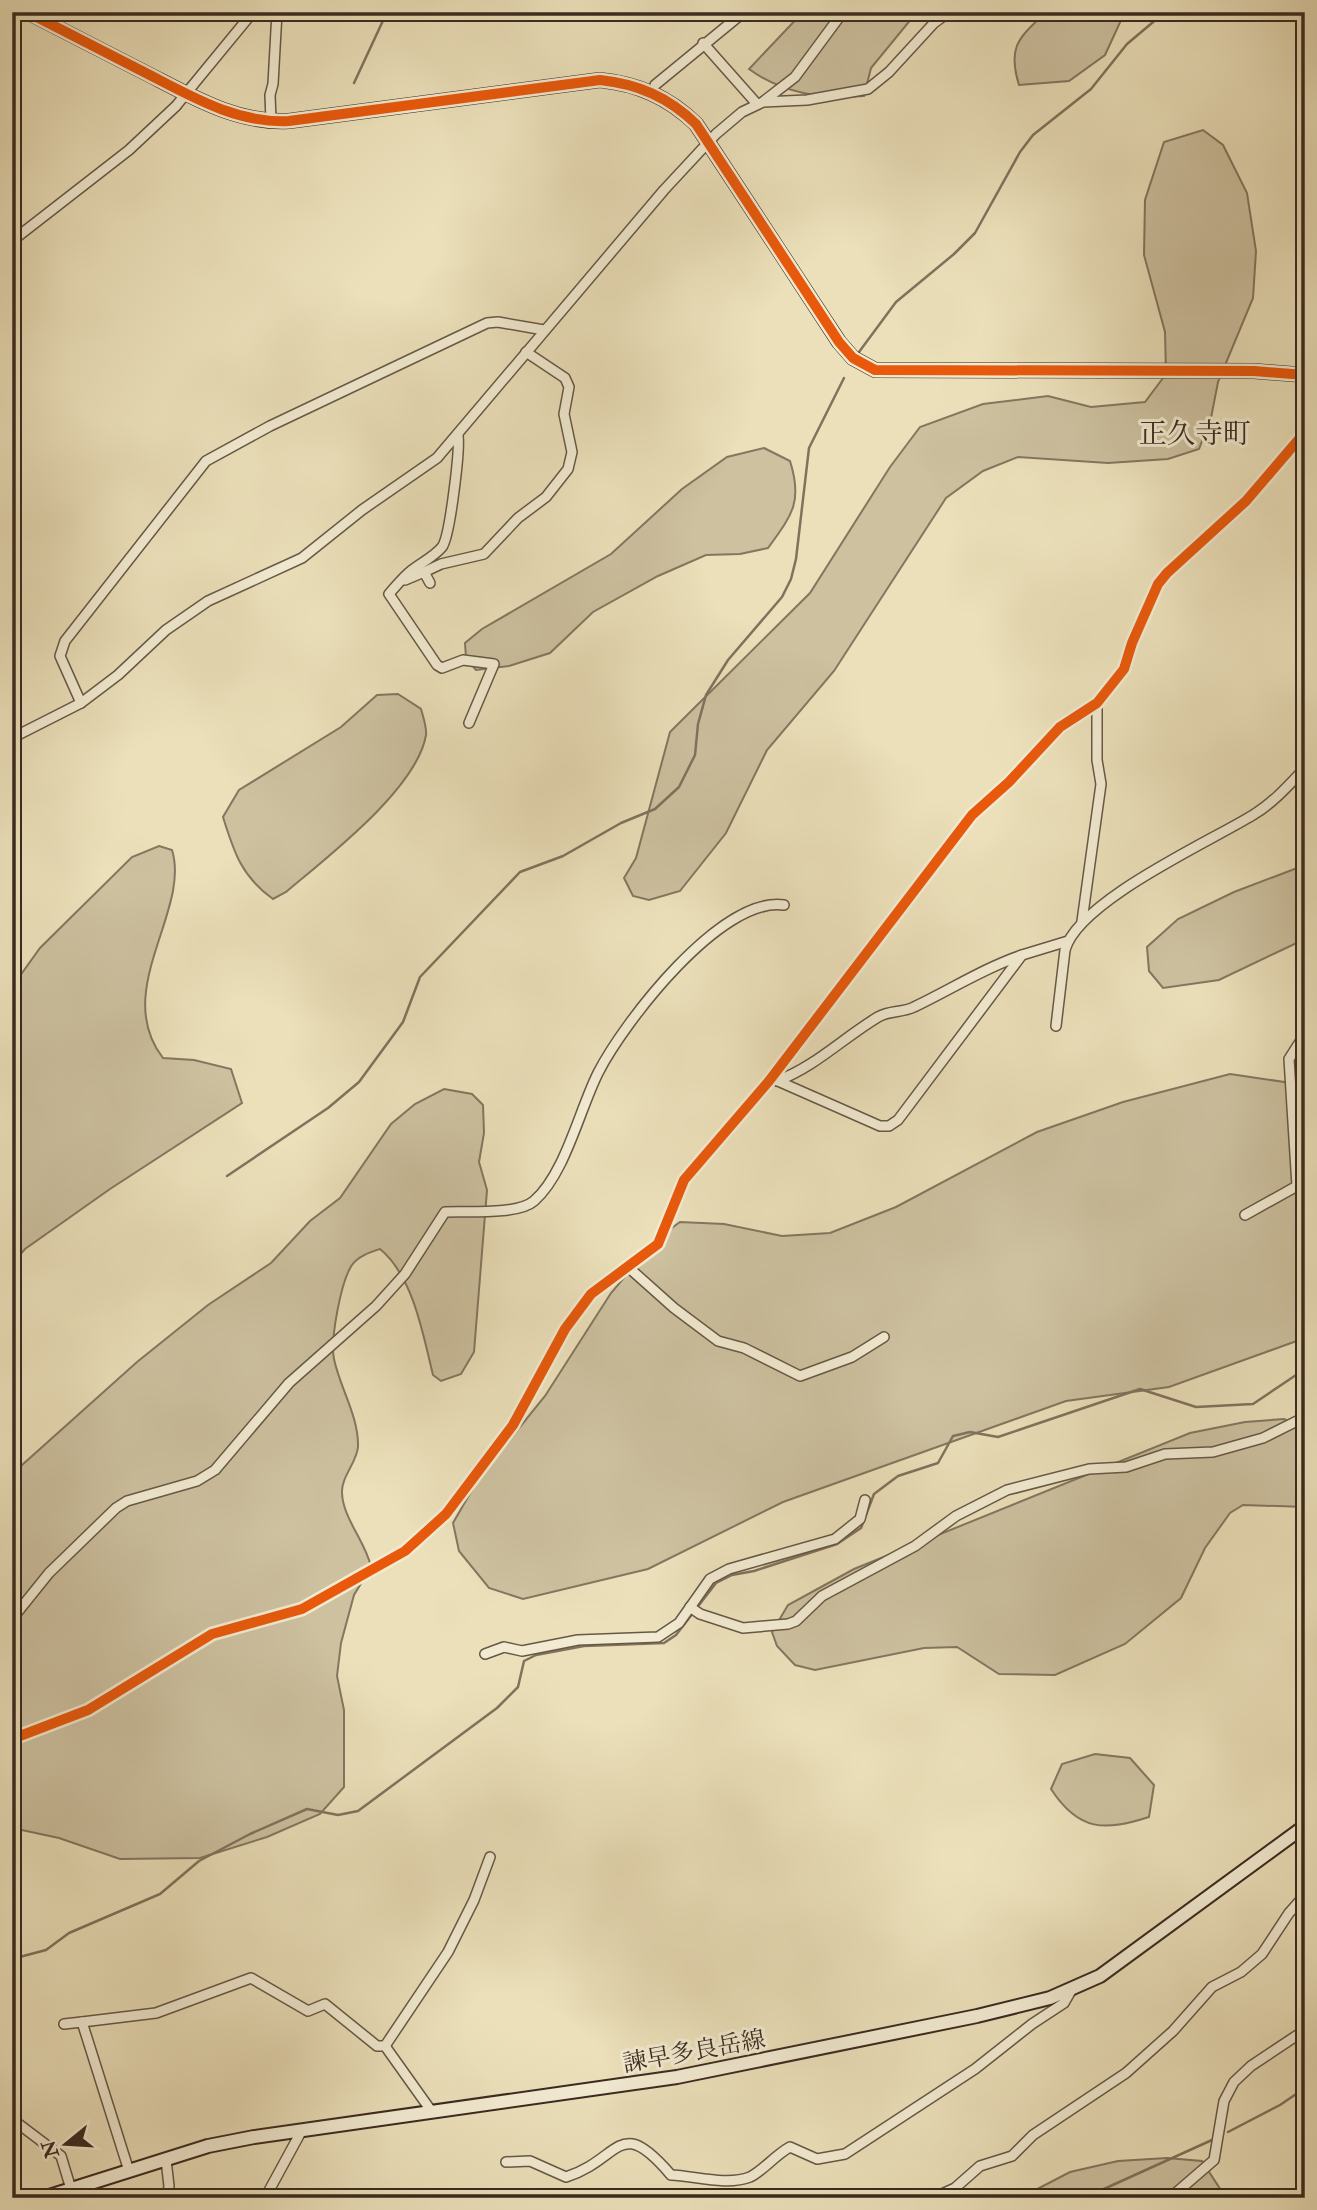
<svg xmlns="http://www.w3.org/2000/svg" width="1317" height="2210" font-family="'IM FELL Double Pica','Noto Serif JP',serif">
<style>
.green{fill:#cdc1a0;stroke:#847660;stroke-width:2}
.lines{fill:none;stroke-linecap:round;stroke-linejoin:round}
.stream{stroke:#81725d;stroke-width:2.5}
.street-casing{stroke:#675846;stroke-width:12}
.secondary-casing{stroke:#3b2a20;stroke-width:16}
.street{stroke:#f2ebd2;stroke-width:9}
.secondary{stroke:#f2ebd2;stroke-width:12}
.street-bridge-casing{stroke:#675846;stroke-width:12;stroke-linecap:butt}
.street-bridge{stroke:#f2ebd2;stroke-width:9}
.cycleway-casing{stroke:#f2ebd2;stroke-width:15}
.cycleway{stroke:#e8590c;stroke-width:10}
.labels{text-anchor:middle;stroke-width:6;stroke-linejoin:round;paint-order:stroke}
.street-label{font-size:24px;fill:#3b2a20;stroke:#f2ebd2}
.quarter-label{font-size:28px;fill:#3b2a20;stroke:#f2ebd2}
</style>
<rect width="100%" height="100%" fill="#ebe0ba"/>
<filter id="stains"><feTurbulence type="fractalNoise" baseFrequency=".00286" numOctaves="4"/><feColorMatrix values="0 0 0 0 .2 0 0 0 0 .09 0 0 0 0 .02 0 0 0 .5 -.17"/></filter>
<radialGradient id="worn" r=".72"><stop offset=".6" stop-color="#630" stop-opacity="0"/><stop offset="1" stop-color="#630" stop-opacity=".3"/></radialGradient>
<!-- green -->
<g class="green">
<path d="M803 12H917L871 68 864 96C822 99 783 94 749 69Z"/>
<path d="M1046 12H1129L1122 18 1105 55 1069 81 1019 85C1007 46 1019 38 1046 12Z"/>
<path d="M1203 130 1223 145 1247 193 1256 251 1253 298 1218 382 1211 418 1199 449 1168 459 1108 463 1018 457 983 471 946 498 834 671 767 750 726 833 680 891 649 900 633 896 624 878 636 858 670 732 810 593 890 467 920 427 983 404 1048 396 1091 407 1145 402 1166 374 1165 332 1144 255 1145 200 1164 142Z"/>
<path d="M764 448 790 461C803 502 792 515 768 548L740 554 706 555 658 576 593 612 550 653 509 666 476 670 466 658 465 643 482 629 611 554 682 489 727 457Z"/>
<path d="M398 694 421 709C423 716 427 728 426 735 417 789 326 858 286 892L273 899C241 876 234 852 223 817L239 790 341 727 377 695Z"/>
<path d="M159 846 172 850C191 911 111 991 163 1058L194 1060 231 1069 242 1103 110 1189 25 1249 12 1264V987L40 948 132 857Z"/>
<path d="M1305 865V939L1219 980 1163 988 1149 971 1147 947 1178 919 1234 892Z"/>
<path d="M1230 1074 1305 1085V1338L1169 1387 1066 1401 783 1502 648 1569 523 1599 489 1588 459 1551 453 1523 479 1478 545 1396 611 1293 658 1238 680 1222 724 1224 782 1236 830 1233 896 1207 1037 1132 1123 1102Z"/>
<path d="M444 1089 472 1094 483 1105 484 1133 479 1162 487 1190 474 1352 461 1374 441 1381 433 1375C423 1334 413 1276 380 1249 371 1252 358 1256 352 1265 341 1281 330 1340 334 1359 340 1388 359 1417 358 1447 357 1462 341 1477 342 1493 343 1519 366 1542 371 1567L354 1595 341 1643 337 1676 344 1710V1787L320 1814 267 1837 200 1858 120 1859 59 1838 12 1828V1474L137 1362 208 1305 271 1263 310 1221 340 1198 391 1124 415 1104Z"/>
<path d="M1284 1419 1305 1430V1507L1243 1505 1230 1513 1205 1548 1181 1598 1125 1644 1055 1675 999 1674 957 1647 924 1648 815 1670 795 1665 777 1646 772 1632 788 1605 854 1569 1190 1433 1245 1422Z"/>
<path d="M1095 1754 1130 1758 1154 1785 1149 1817C1105 1831 1079 1832 1051 1789L1062 1764Z"/>
<path d="M1167 2158 1202 2161 1226 2198H1020L1070 2172 1118 2161Z"/>
</g>
<g class="lines">
<!-- stream -->
<g class="stream">
<path d="M354 83 387 12"/>
<path d="M859 352 896 302 954 254 975 233 1020 152 1033 135 1091 89 1127 44 1165 12"/>
<path d="M227 1176 328 1108 359 1082 403 1022 420 977 520 872 563 856 621 823 655 809 679 787 695 755 698 724 706 695 728 660 782 597 791 579 796 559 809 448 844 378"/>
<path d="M12 1959 46 1950 69 1933 160 1894 199 1861 250 1834 307 1809 338 1815 358 1811 497 1708 518 1687 524 1661 536 1655 584 1646 664 1643 676 1635 716 1583 732 1575 754 1571 837 1544 861 1528 874 1494 898 1476 938 1463 953 1436 970 1432 998 1437 1140 1389 1196 1407 1253 1404 1305 1369"/>
<path d="M1228 2132 1280 2105 1305 2088"/>
<path d="M1084 2198 1212 2140"/>
</g>
<!-- street casing -->
<g class="street-casing">
<g id="street">
<path d="M703 43 757 104"/>
<path d="M193 85 253 12"/>
<path d="M655 85 744 12"/>
<path d="M764 101 795 77 843 12"/>
<path d="M271 121 270 95 273 84 277 12"/>
<path d="M12 241 129 150 176 106"/>
<path d="M458 436C460 450 450 537 442 547 435 556 421 563 412 570 403 577 396 586 389 594L437 665 442 668 463 660 494 664 469 723"/>
<path d="M424 572 441 564 484 554 518 518 546 497 568 469 572 452 564 414 569 387 565 378 526 352"/>
<path d="M405 580 424 572 430 583"/>
<path d="M81 703 60 656 65 641 206 461 270 426 487 323 498 322 544 330"/>
<path d="M12 738 81 703 118 675 166 630 208 601 302 558 362 510 437 458 664 190 716 134 742 112 763 102 807 100 868 89 889 72 934 23 949 12"/>
<path d="M1082 921 1101 784 1097 760V703"/>
<path d="M1022 955 1068 941"/>
<path d="M1056 1026 1065 950C1078 901 1209 842 1253 815 1273 803 1289 785 1305 768"/>
<path d="M771 1078 880 1126H889L898 1120 1022 955C984 968 950 990 914 1007 902 1013 890 1010 878 1017 843 1038 816 1066 777 1081"/>
<path d="M1245 1215 1297 1186 1289 1059 1305 1034"/>
<path d="M628 1267 674 1308 718 1341 744 1348 800 1376 852 1357 884 1337"/>
<path d="M690 1607 700 1614 743 1628 788 1624 796 1621 822 1596 915 1546 956 1516 1007 1490 1089 1469 1126 1467 1165 1454 1213 1452 1263 1438 1305 1417"/>
<path d="M12 1619 49 1573 116 1508 127 1501 197 1481 215 1470 289 1383 376 1306 405 1274 445 1212C467 1211 518 1215 534 1201 565 1174 579 1111 598 1073 624 1022 721 896 784 905"/>
<path d="M485 1654 504 1647 522 1651 578 1640 658 1637 679 1623 710 1579 729 1569 835 1539 860 1519 865 1500"/>
<path d="M12 1739 88 1710 212 1634 302 1609 405 1551 446 1514 513 1425 565 1329 591 1294 658 1244 684 1180 769 1081 972 815 1009 782 1060 727 1097 703 1124 669 1132 643 1158 584 1167 573 1246 501 1305 432"/>
<path d="M82 2022 156 2013 251 1978 308 2011 325 2004 377 2046H385L432 2112"/>
<path d="M64 2024 82 2022 129 2171"/>
<path d="M385 2046 448 1952 474 1900 490 1857"/>
<path d="M12 2119 61 2156 71 2189"/>
<path d="M166 2160 169 2186 167 2198"/>
<path d="M506 2162 530 2161 566 2177C622 2159 618 2113 671 2175 695 2176 727 2186 750 2177 763 2171 775 2155 790 2147L817 2159 845 2154 975 2069 1032 2024 1064 2003 1072 1989"/>
<path d="M265 2198 302 2130"/>
<path d="M933 2198 955 2188 980 2166 1012 2156 1033 2135 1126 2073 1173 2031 1212 1987 1241 1972 1262 1954 1289 1913 1305 1895"/>
<path d="M1170 2198 1214 2160 1224 2101 1234 2082 1251 2066 1305 2030"/>
</g>
</g>
<!-- secondary casing -->
<g class="secondary-casing">
<g id="secondary">
<path d="M27 12C64 31 101 50 138 69 186 93 234 124 289 121L600 80C638 84 668 97 696 124L839 342 853 358 875 370 1254 371 1305 375"/>
<path d="M43 2198 208 2146 254 2137 677 2077 977 2016 1050 1998 1100 1976 1305 1826"/>
</g>
</g>
<!-- street -->
<use href="#street" class="street"/>
<!-- secondary -->
<use href="#secondary" class="secondary"/>
<!-- street-bridge casing -->
<g class="street-bridge-casing">
<path id="street-bridge" d="M176 106 193 85"/>
</g>
<!-- street-bridge -->
<use href="#street-bridge" class="street-bridge"/>
<!-- cycleway casing -->
<g class="cycleway-casing">
<g id="cycleway">
<path d="M27 12C64 31 101 50 138 69 186 93 234 124 289 121L600 80C638 84 668 97 696 124L839 342 853 358 875 370 1254 371 1305 375"/>
<path d="M12 1739 88 1710 212 1634 302 1609 405 1551 446 1514 513 1425 565 1329 591 1294 658 1244 684 1180 769 1081 972 815 1009 782 1060 727 1097 703 1124 669 1132 643 1158 584 1167 573 1246 501 1305 432"/>
</g>
</g>
<!-- cycleway -->
<use href="#cycleway" class="cycleway"/>
</g>
<g class="labels">
<!-- street labels -->
<g class="street-label">
<text transform="translate(694 2051) rotate(-10)" y="8">諫早多良岳線</text>
</g>
<!-- quarter labels -->
<g class="quarter-label">
<text x="1195" y="443">正久寺町</text>
</g>
</g>
<!-- margin -->
<rect width="1317" height="2210" fill="none" stroke="#ebe0ba" stroke-width="42"/>
<rect x="14" y="14" width="1289" height="2182" fill="none" stroke="#3b2a20" stroke-width="3.5"/>
<rect x="21" y="21" width="1275" height="2168" fill="none" stroke="#3b2a20" stroke-width="2"/>
<!-- north arrow -->
<g transform="translate(66 2144) rotate(252)" stroke="#f2ebd2" stroke-width="5" paint-order="stroke">
<path d="M0-5L12 26L0 18L-12 26Z" fill="#3b2a20"/>
<text y="-10" font-size="19" font-weight="bold" text-anchor="middle" fill="#3b2a20">N</text>
</g>
<rect width="100%" height="100%" filter="url(#stains)"/>
<rect width="100%" height="100%" fill="url(#worn)"/>
</svg>
